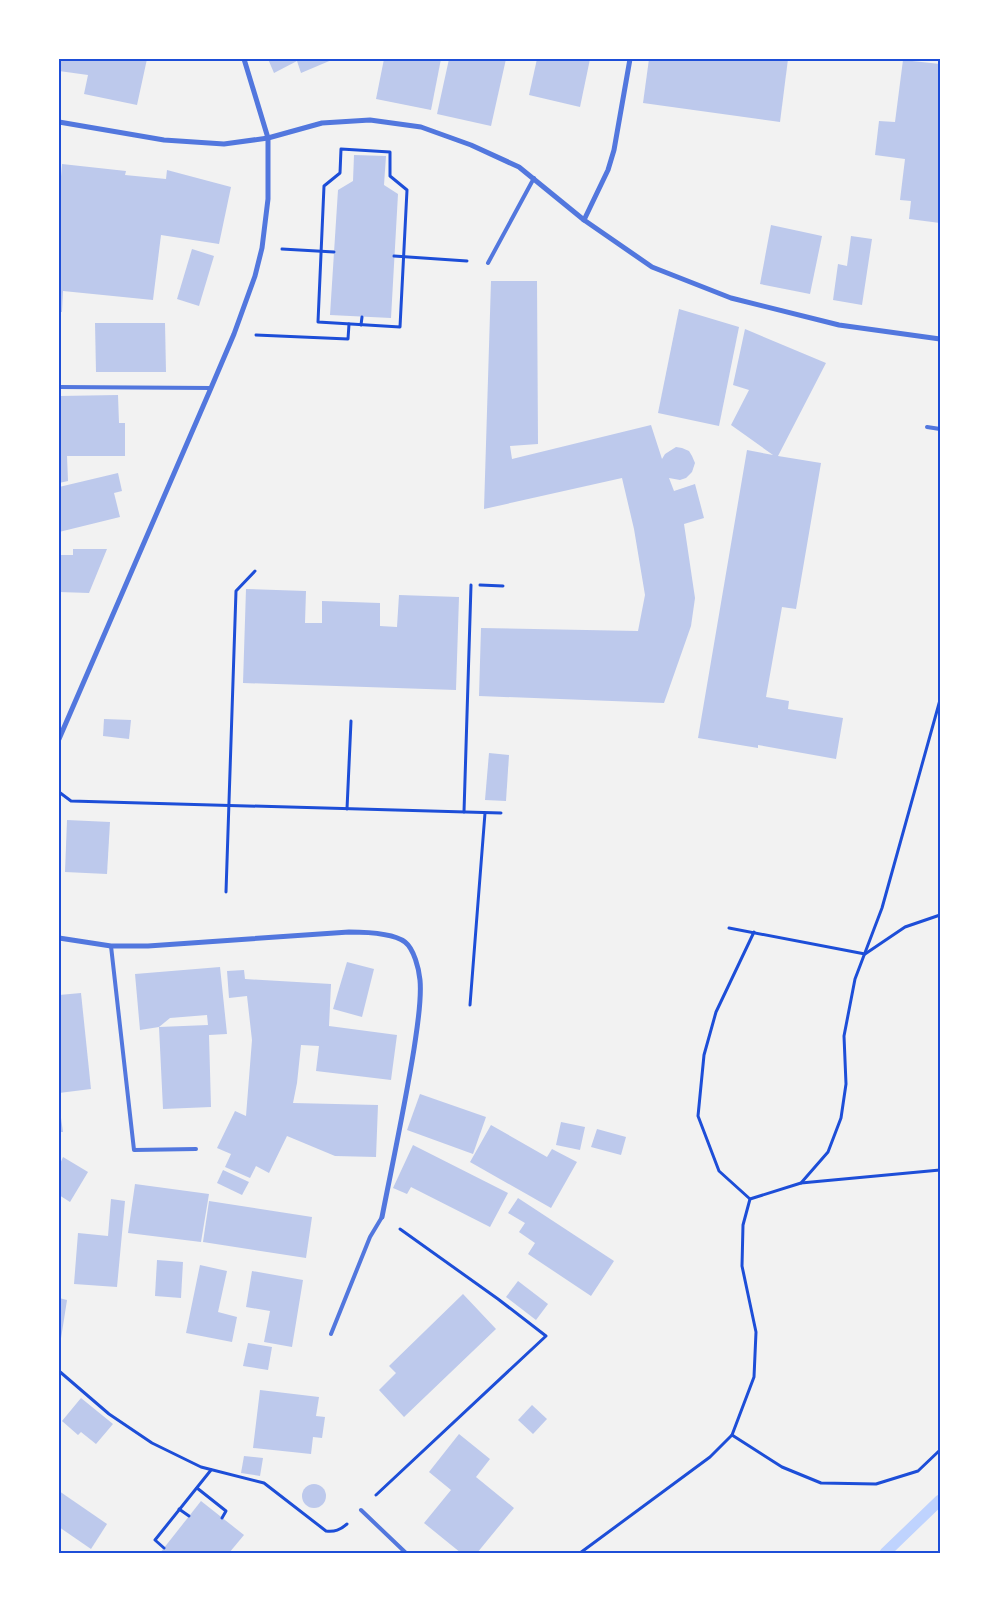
<svg xmlns="http://www.w3.org/2000/svg" width="999" height="1612" font-family="Inter,sans-serif">
<style>
.lines{fill:none;stroke-linecap:round;stroke-linejoin:round}
.stream{stroke:#bfd3fe;stroke-width:11}
.building{fill:#bdc9ec;fill-rule:evenodd}
.path{stroke:#1d4ed8;stroke-width:3}
.service{stroke:#5277de;stroke-width:4}
.minor{stroke:#5277de;stroke-width:5}
.neatline{fill:none;stroke:#1d4ed8;stroke-width:2}
</style>
<rect width="100%" height="100%" fill="#f2f2f2"/>
<g class="lines">
<!-- stream -->
<path class="stream" d="M885 1553 940 1500"/>
</g>
<!-- building -->
<g class="building">
<path d="M59 59H147L137 105 84 94 88 75 59 71Z"/>
<path d="M268 59H334L301 73 297 61 274 73Z"/>
<path d="M384 59H441L431 110 376 99Z"/>
<path d="M449 59H506L491 126 437 114Z"/>
<path d="M537 59H590L580 107 529 95Z"/>
<path d="M649 59H788L780 122 643 103Z"/>
<path d="M903 60 940 64V223L909 219 911 201 900 200 905 159 875 155 879 121 895 122Z"/>
<path d="M354 155 386 156 384 185 398 194 391 318 330 315 338 190 353 181Z"/>
<path d="M62 164 126 171 125 175 166 179 167 170 231 187 219 244 161 235 153 300 63 291 62 312H59V202Z"/>
<path d="M771 225 822 236 810 294 760 284Z"/>
<path d="M851 236 872 239 862 305 833 300 838 264 847 266Z"/>
<path d="M192 249 214 256 199 306 177 299Z"/>
<path d="M491 281H537L538 444 510 446 512 459 651 425 662 459 665 454 676 447 682 448 689 451 692 456 695 463 692 472 686 478 680 480 669 478 674 491 695 484 704 518 684 524 695 598 691 626 664 703 479 696 481 628 638 631 645 595 634 529 622 478 484 509Z"/>
<path d="M679 309 739 327 719 426 658 413Z"/>
<path d="M95 323H165L166 372H96Z"/>
<path d="M745 329 826 363 778 456 821 463 796 609 782 607 766 697 789 701 788 709 843 718 836 759 758 745V748L698 738 747 450 773 455 731 425 749 390 733 385Z"/>
<path d="M118 395 119 423H125V456H67L68 481 59 483V396Z"/>
<path d="M118 473 122 491 114 493 120 517 59 532V487Z"/>
<path d="M73 549H107L89 593 59 592V555H73Z"/>
<path d="M246 589 306 591 305 623H322V601L380 603V626L397 627 399 595 459 597 456 690 243 683Z"/>
<path d="M104 719 131 720 129 739 103 736Z"/>
<path d="M489 753 509 755 506 801 485 800Z"/>
<path d="M67 820 110 822 107 874 65 872Z"/>
<path d="M347 962 374 969 362 1017 333 1009Z"/>
<path d="M220 967 227 1034 209 1035 211 1107 163 1109 159 1027 140 1030 135 974ZM207 1015 208 1025 159 1027 170 1018Z"/>
<path d="M244 970 245 979 331 984 329 1026 397 1035 391 1080 316 1071 319 1046 301 1045 297 1083 293 1103 378 1105 376 1157 335 1156 287 1136 269 1173 256 1166 250 1178 225 1167 231 1154 217 1148 235 1111 246 1116 252 1040 247 996 229 998 227 971Z"/>
<path d="M81 993 91 1089 59 1093V995Z"/>
<path d="M420 1094 486 1117 473 1154 407 1130Z"/>
<path d="M61 1118 63 1132H59V1119Z"/>
<path d="M561 1122 585 1127 580 1150 556 1145Z"/>
<path d="M491 1125 547 1157 552 1149 577 1162 551 1208 470 1162Z"/>
<path d="M597 1129 626 1137 621 1155 591 1147Z"/>
<path d="M413 1145 508 1193 490 1227 411 1187 407 1194 393 1188Z"/>
<path d="M63 1157 88 1172 70 1202 59 1195V1166Z"/>
<path d="M223 1170 249 1182 242 1195 217 1183Z"/>
<path d="M135 1184 209 1194 201 1242 128 1233Z"/>
<path d="M518 1198 614 1261 591 1296 528 1254 535 1243 519 1232 525 1223 508 1213Z"/>
<path d="M111 1199 125 1201 117 1287 74 1284 78 1233 108 1236Z"/>
<path d="M209 1201 312 1217 306 1258 203 1242Z"/>
<path d="M157 1260 183 1262 181 1298 155 1296Z"/>
<path d="M200 1265 227 1271 218 1312 237 1317 232 1342 186 1333Z"/>
<path d="M252 1271 303 1280 292 1347 264 1342 270 1311 246 1307Z"/>
<path d="M518 1281 548 1304 536 1320 506 1297Z"/>
<path d="M463 1294 496 1329 404 1417 379 1390 396 1373 389 1366Z"/>
<path d="M59 1298 67 1300 60 1345 59 1344Z"/>
<path d="M248 1343 272 1347 268 1370 243 1366Z"/>
<path d="M260 1390 319 1397 316 1416 325 1417 322 1438 313 1437 311 1454 253 1448Z"/>
<path d="M81 1398 113 1424 96 1444 81 1432 78 1435 62 1421Z"/>
<path d="M532 1405 547 1419 533 1434 518 1420Z"/>
<path d="M459 1434 490 1459 476 1477 514 1508 477 1553H461L424 1523 451 1490 429 1472Z"/>
<path d="M244 1456 263 1458 260 1476 241 1473Z"/>
<circle cx="314" cy="1496" r="12"/>
<path d="M59 1491 107 1524 91 1549 59 1527Z"/>
<path d="M201 1501 244 1535 229 1553H160Z"/>
</g>
<g class="lines">
<!-- path -->
<g class="path">
<path d="M341 149 390 152V176L407 190 400 327 318 322 324 186 340 173Z"/>
<path d="M282 249 334 252"/>
<path d="M394 256 467 261"/>
<path d="M361 325 362 317"/>
<path d="M256 335 348 339 349 324"/>
<path d="M480 585 503 586"/>
<path d="M59 792 71 801 501 813"/>
<path d="M347 809 351 721"/>
<path d="M464 812 471 585"/>
<path d="M226 892 236 591 255 571"/>
<path d="M729 928 865 954 905 927 940 915"/>
<path d="M470 1005 485 813"/>
<path d="M801 1183 940 1170"/>
<path d="M750 1199 719 1171 698 1116 704 1055 716 1012 754 932"/>
<path d="M59 1371 109 1414 152 1443 201 1467 264 1483 326 1531C335 1532 340 1530 347 1524"/>
<path d="M732 1435 782 1467 821 1483 876 1484 918 1471 940 1450"/>
<path d="M197 1488 226 1511 222 1518"/>
<path d="M376 1495 546 1336 498 1299 400 1229"/>
<path d="M179 1509 189 1516"/>
<path d="M164 1548 155 1540 211 1470"/>
<path d="M580 1553 710 1457 732 1435 754 1377 756 1332 742 1266 743 1225 750 1199 801 1183 828 1152 841 1118 846 1084 844 1036 855 979 882 908 940 700"/>
</g>
<!-- service -->
<g class="service">
<path d="M488 263 534 178"/>
<path d="M59 387 211 388"/>
<path d="M927 427 940 429"/>
<path d="M111 946 134 1150 196 1149"/>
<path d="M331 1334 370 1237 382 1217"/>
<path d="M361 1510 406 1553"/>
</g>
<!-- minor -->
<g class="minor">
<path d="M59 122 164 140 224 144 268 138 322 123 370 120 421 127 471 145 519 167 584 220 652 267 731 298 839 325 940 339"/>
<path d="M584 220 608 170 614 150 630 59"/>
<path d="M59 739 211 388 234 334 255 276 262 248 268 199V138L244 59"/>
<path d="M59 938 111 946H148L349 932C364 932 393 933 405 942 414 949 419 969 420 980 422 1001 417 1028 414 1049 405 1105 393 1161 382 1217"/>
</g>
</g>
<!-- border -->
<rect width="999" height="1612" fill="none" stroke="#ffffff" stroke-width="120"/>
<rect x="60" y="60" width="879" height="1492" class="neatline"/>
</svg>
